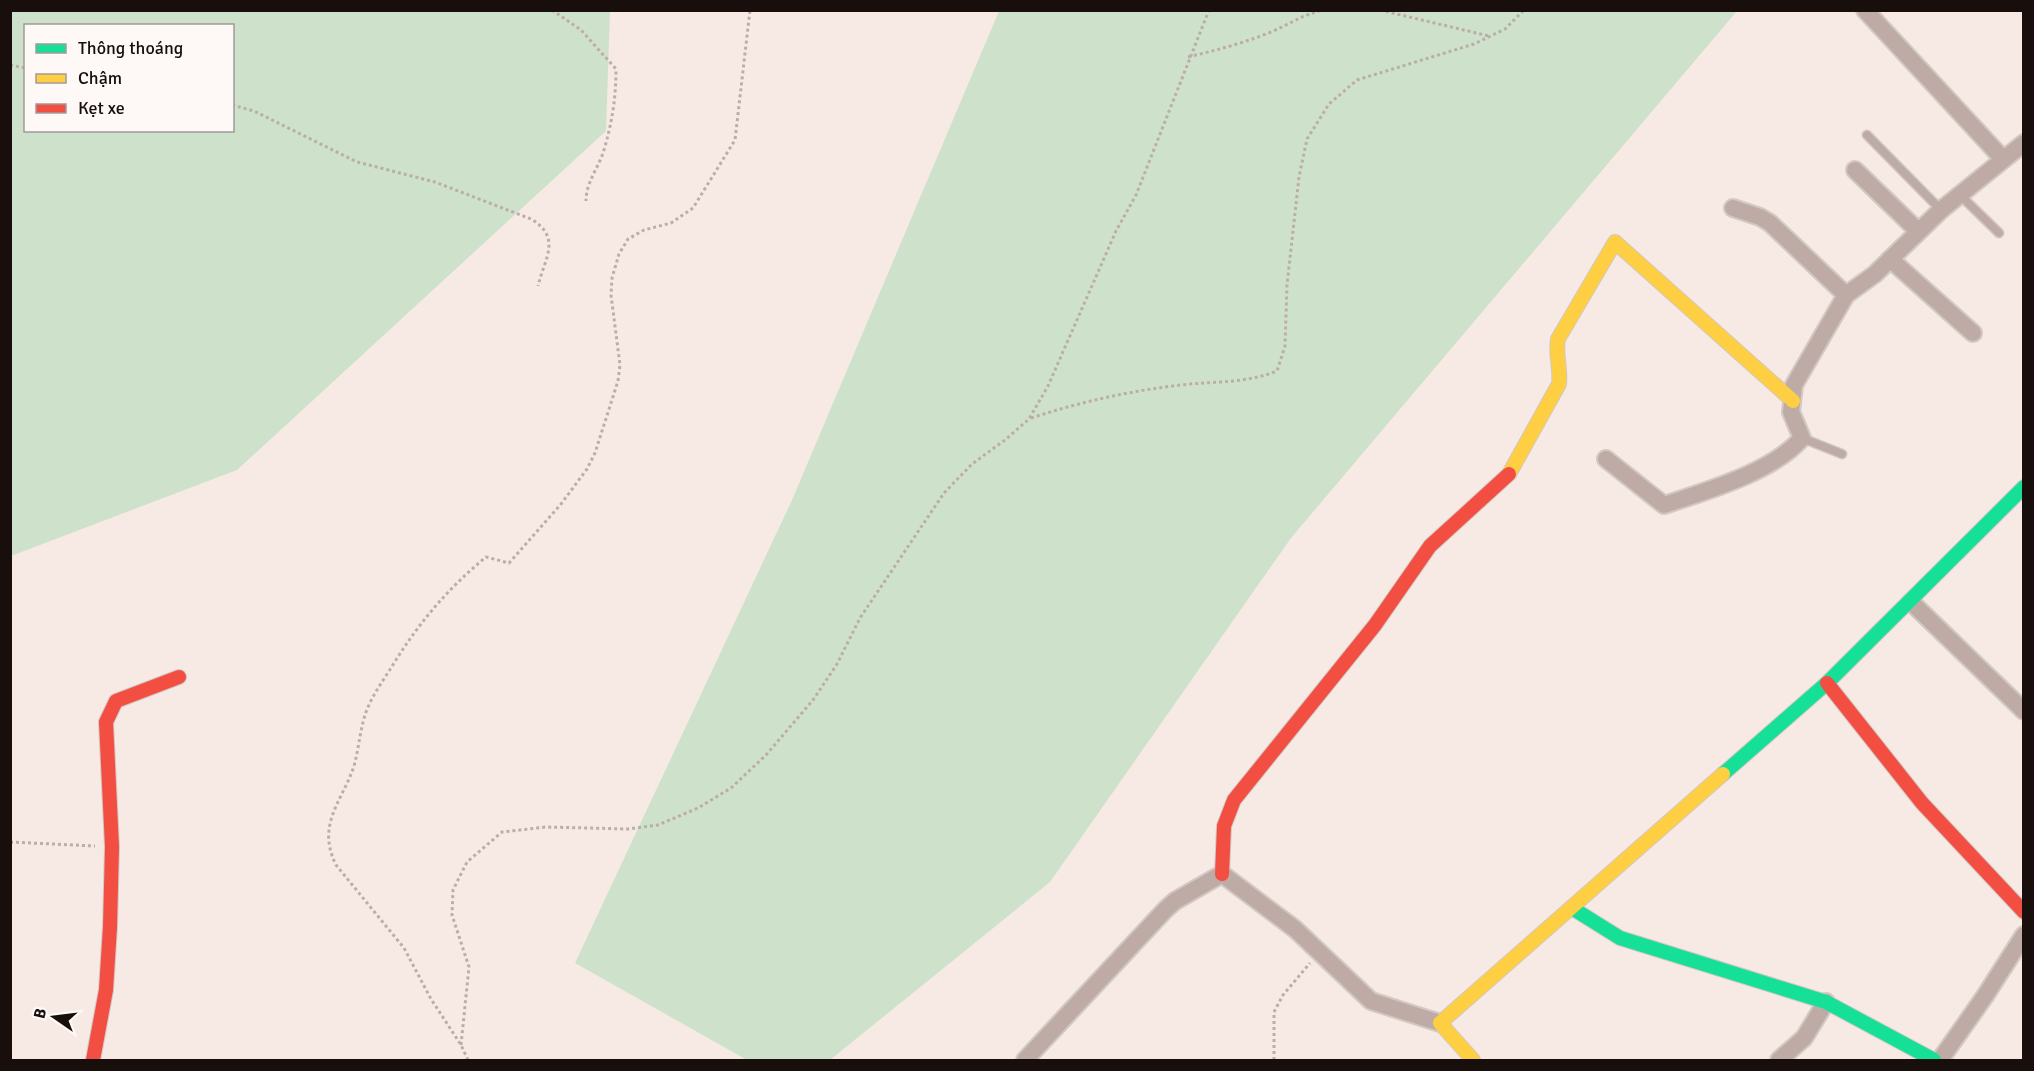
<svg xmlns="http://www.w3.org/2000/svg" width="2034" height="1071" font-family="Signika,sans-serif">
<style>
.green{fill:#cee2cb;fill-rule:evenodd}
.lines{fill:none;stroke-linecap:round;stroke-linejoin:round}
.lane-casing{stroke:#d2c8c4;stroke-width:11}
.street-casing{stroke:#d2c8c4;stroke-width:20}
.fast-casing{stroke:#d2c8c4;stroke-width:16}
.slow-casing{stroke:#d2c8c4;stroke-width:16}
.jam-casing{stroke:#d2c8c4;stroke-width:16}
.path{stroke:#bbada9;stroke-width:3;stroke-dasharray:3 3;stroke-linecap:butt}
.lane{stroke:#beaba5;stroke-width:8}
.street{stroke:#beaba5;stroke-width:16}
.fast{stroke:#16e098;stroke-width:14}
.slow{stroke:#ffcf43;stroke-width:14}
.jam{stroke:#f24e42;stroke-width:14}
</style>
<rect width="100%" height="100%" fill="#f7eae5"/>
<!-- green -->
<g class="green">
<path d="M11 10 610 11 606 131 237 470 11 556ZM26 26H232V130H26Z"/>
<path d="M999 11H1737L1291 538 1050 882 830 1060H747L575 963 792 500Z"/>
</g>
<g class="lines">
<!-- lane casing -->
<g class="lane-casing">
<g id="lane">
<path d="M1867 135 1941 210"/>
<path d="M1960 195 1999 233"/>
<path d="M1802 438 1842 454"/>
</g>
</g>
<!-- street casing -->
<g class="street-casing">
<g id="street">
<path d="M1865 10 2003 159"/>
<path d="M1855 170 1918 231"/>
<path d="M1733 208 1760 217 1770 223 1846 295 1875 274 1941 210 2024 143"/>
<path d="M1890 259 1973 333"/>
<path d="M1606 459 1664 505C1706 491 1773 472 1802 438L1791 412 1794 385 1846 295"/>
<path d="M1911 602 2024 711"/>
<path d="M1025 1060 1165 910 1175 901 1222 874 1295 929 1371 1001 1440 1023"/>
<path d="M1779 1060 1804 1038 1826 1002"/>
<path d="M1940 1060 1985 996 2024 935"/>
</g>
</g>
<!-- fast casing -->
<g class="fast-casing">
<g id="fast">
<path d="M1723 774 1827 683 2024 487"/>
<path d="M1572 908 1620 938 1826 1002 1934 1060"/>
</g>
</g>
<!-- slow casing -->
<g class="slow-casing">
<g id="slow">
<path d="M1509 474 1559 384C1561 368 1555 355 1558 339L1615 242 1793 401"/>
<path d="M1473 1060 1440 1023 1723 774"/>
</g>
</g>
<!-- jam casing -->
<g class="jam-casing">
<g id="jam">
<path d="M1827 683 1922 803 2024 912"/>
<path d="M1222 874 1224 826 1234 800 1375 625 1430 546 1509 474"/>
<path d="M93 1060 106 990 110 927 112 847 106 722 116 701 179 677"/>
</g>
</g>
<!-- path -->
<g class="path">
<path d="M552 10 581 30 616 69C616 98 612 124 603 153 597 170 586 183 586 201"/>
<path d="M1380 10 1489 36"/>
<path d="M1188 57C1217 50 1244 43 1271 32 1290 24 1302 15 1323 10"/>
<path d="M10 65 26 68"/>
<path d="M232 105 254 111 357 162 435 182 531 219C562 238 545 257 538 286"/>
<path d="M1031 418C1080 402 1129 391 1181 385 1214 381 1244 384 1277 371L1285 346 1287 285 1299 177 1307 139 1329 104 1357 80 1474 44 1505 29 1524 10"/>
<path d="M10 842 95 846"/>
<path d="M461 1045 469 967 452 915 453 890 467 862 502 832 546 827 628 829 658 825 698 808 731 788 766 755 813 700 837 664 860 618 944 493 972 464 1005 440 1029 419 1048 386 1116 231 1136 195 1209 10"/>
<path d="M468 1060 461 1045 431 999 404 948 336 865C316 824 342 802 354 766 359 748 360 729 366 712 372 696 382 682 391 668 417 625 447 589 486 557L509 563 561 504 587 469 595 453 618 381 620 365 611 295 612 278 619 254 628 239 644 230 671 223 693 208 735 140 750 10"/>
<path d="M1274 1060V1012L1283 995 1310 963"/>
</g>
<!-- lane -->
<use href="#lane" class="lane"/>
<!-- street -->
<use href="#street" class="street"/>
<!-- fast -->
<use href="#fast" class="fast"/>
<!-- slow -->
<use href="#slow" class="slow"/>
<!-- jam -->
<use href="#jam" class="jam"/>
</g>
<!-- border -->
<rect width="2034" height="1071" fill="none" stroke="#180e0b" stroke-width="24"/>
<!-- legend -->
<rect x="24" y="24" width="210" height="108" fill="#fef8f6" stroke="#a29a98" stroke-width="1.5"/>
<rect x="36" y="44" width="30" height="9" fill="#16e098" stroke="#a29a98" stroke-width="1.5"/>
<text x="78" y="54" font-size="18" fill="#180e0b">Thông thoáng</text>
<rect x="36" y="74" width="30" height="9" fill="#ffcf43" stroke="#a29a98" stroke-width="1.5"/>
<text x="78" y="84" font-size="18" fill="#180e0b">Chậm</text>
<rect x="36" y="104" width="30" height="9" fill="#f24e42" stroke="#a29a98" stroke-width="1.5"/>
<text x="78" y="114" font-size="18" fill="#180e0b">Kẹt xe</text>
<!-- north arrow -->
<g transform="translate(54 1017) rotate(284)" stroke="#fef8f6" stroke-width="4.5" paint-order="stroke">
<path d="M0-4.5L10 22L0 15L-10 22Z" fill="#180e0b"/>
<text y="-9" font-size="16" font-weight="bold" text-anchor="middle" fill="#180e0b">B</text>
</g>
</svg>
